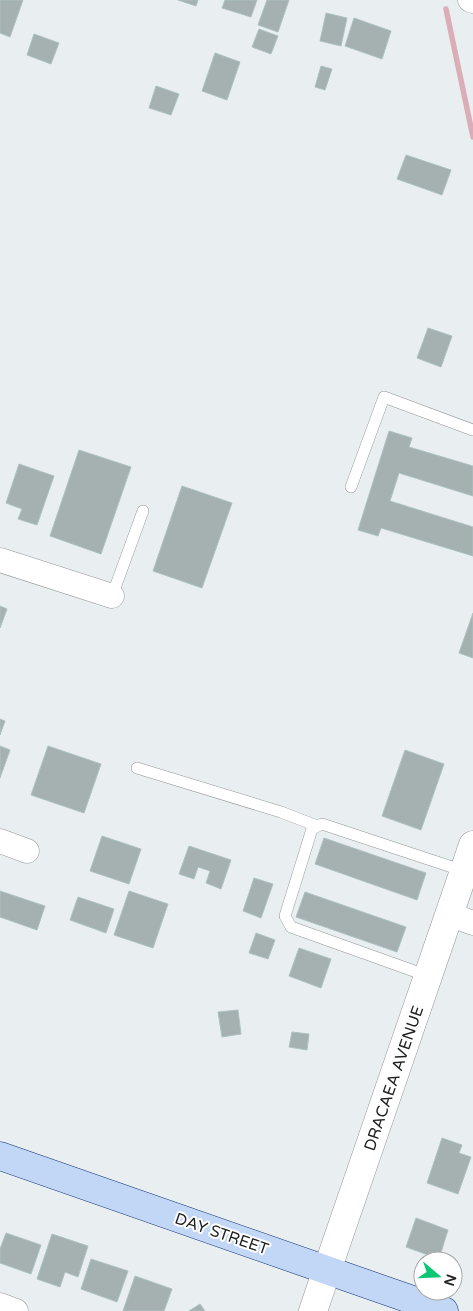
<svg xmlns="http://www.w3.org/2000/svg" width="473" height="1311" font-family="'Varela Round',sans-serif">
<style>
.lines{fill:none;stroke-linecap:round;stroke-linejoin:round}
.stream{stroke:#dbadb7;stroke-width:5.5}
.building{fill:#a5b0b0;stroke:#acc2c2}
.service-casing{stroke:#969696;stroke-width:12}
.minor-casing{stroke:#969696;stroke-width:25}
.tertiary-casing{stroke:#969696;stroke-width:29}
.secondary-casing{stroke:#0c3075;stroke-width:29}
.service{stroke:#fff;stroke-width:11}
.minor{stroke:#fff;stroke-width:24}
.tertiary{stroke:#fff;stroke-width:28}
.secondary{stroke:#c2d7f6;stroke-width:28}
.labels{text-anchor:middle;stroke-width:4;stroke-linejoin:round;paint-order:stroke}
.street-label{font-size:16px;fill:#222;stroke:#fff}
</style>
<rect width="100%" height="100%" fill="#e9eff1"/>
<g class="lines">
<!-- stream -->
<path class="stream" d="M446 9 473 137"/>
</g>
<!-- building -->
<g class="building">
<path d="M0 0H23L10 37 0 33Z"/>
<path d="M178 0H198L196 6Z"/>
<path d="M225 0H257L251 17 222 8Z"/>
<path d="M267 0H289L278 32 258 25Z"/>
<path d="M326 13 347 18 341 46 320 41Z"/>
<path d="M354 18 391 31 382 59 345 46Z"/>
<path d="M259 29 278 36 271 54 252 47Z"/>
<path d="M34 34 59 43 51 64 27 55Z"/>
<path d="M215 53 240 62 227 100 202 91Z"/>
<path d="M321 66 332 69 325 90 315 87Z"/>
<path d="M156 86 179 94 171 115 149 108Z"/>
<path d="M406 155 451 170 442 195 397 179Z"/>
<path d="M428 328 452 336 441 367 417 358Z"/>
<path d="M389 431 412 438 409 447 473 466V496L399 473 390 501 473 527V556L381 528 378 536 358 530Z"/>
<path d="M79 450 131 467 101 554 50 536Z"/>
<path d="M19 464 54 476 37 525 18 519 22 509 6 503Z"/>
<path d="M182 486 232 503 202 588 153 571Z"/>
<path d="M0 606 7 609 0 628Z"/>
<path d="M473 613V658L459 653Z"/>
<path d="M0 719 5 721 0 735Z"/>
<path d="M0 746 10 750 0 778Z"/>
<path d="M48 746 101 764 84 813 31 795Z"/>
<path d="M405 750 444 764 421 830 382 816Z"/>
<path d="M102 836 141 849 129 884 90 871Z"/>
<path d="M324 838 426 873 417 900 315 864Z"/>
<path d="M189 846 231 860 221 889 206 883 210 871 198 867 194 879 179 874Z"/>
<path d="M254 878 273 884 261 918 243 911Z"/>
<path d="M0 891 45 906 37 930 0 917Z"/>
<path d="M129 891 168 904 153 948 114 935Z"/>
<path d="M305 892 406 927 397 952 296 917Z"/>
<path d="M78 897 114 909 106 933 70 920Z"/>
<path d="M256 933 275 940 268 959 249 953Z"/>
<path d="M299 948 331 959 321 988 289 976Z"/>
<path d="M238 1010 241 1034 222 1037 218 1012Z"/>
<path d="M292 1032 309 1034 307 1050 289 1047Z"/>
<path d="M442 1138 462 1145 459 1153 471 1157 458 1194 427 1183Z"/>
<path d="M416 1218 448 1230 439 1259 406 1247Z"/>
<path d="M6 1233 41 1245 31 1274 0 1263V1249Z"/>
<path d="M52 1234 88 1246 78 1277 65 1272 60 1287 37 1279Z"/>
<path d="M91 1259 128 1271 117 1302 81 1289Z"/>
<path d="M135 1276 172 1289 164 1311H123Z"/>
<path d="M200 1304 205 1311H189Z"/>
</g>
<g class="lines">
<!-- service casing -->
<g class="service-casing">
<g id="service">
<path d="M351 487 384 397 473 430"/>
<path d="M112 596 143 511"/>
<path d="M137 768 281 812 317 826"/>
<path d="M428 976 291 927 285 916 312 829 322 824 464 871"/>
</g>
</g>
<!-- minor casing -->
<g class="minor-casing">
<g id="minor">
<path d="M470 0 473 1"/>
<path d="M0 560 112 596"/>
<path d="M0 841 27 851"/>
<path d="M449 914 473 923"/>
<path d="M0 1305 16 1311"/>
</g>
</g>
<!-- tertiary casing -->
<g class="tertiary-casing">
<path id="tertiary" d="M313 1311 473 845"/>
</g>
<!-- secondary casing -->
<g class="secondary-casing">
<path id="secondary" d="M0 1156 444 1311"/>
</g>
<!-- service -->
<use href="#service" class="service"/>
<!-- minor -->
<use href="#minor" class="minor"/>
<!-- tertiary -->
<use href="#tertiary" class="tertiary"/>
<!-- secondary -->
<use href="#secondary" class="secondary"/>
</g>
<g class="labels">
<!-- street labels -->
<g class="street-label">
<text transform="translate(393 1078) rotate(-71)" y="6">DRACAEA AVENUE</text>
<text transform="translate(222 1233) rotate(19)" y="6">DAY STREET</text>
</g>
</g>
<!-- north arrow -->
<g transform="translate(438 1276) rotate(109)"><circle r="24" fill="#ffffff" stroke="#a7a7a7"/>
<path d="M0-4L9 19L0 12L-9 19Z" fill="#0dc674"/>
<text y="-8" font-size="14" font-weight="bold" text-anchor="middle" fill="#222222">N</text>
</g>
</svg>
